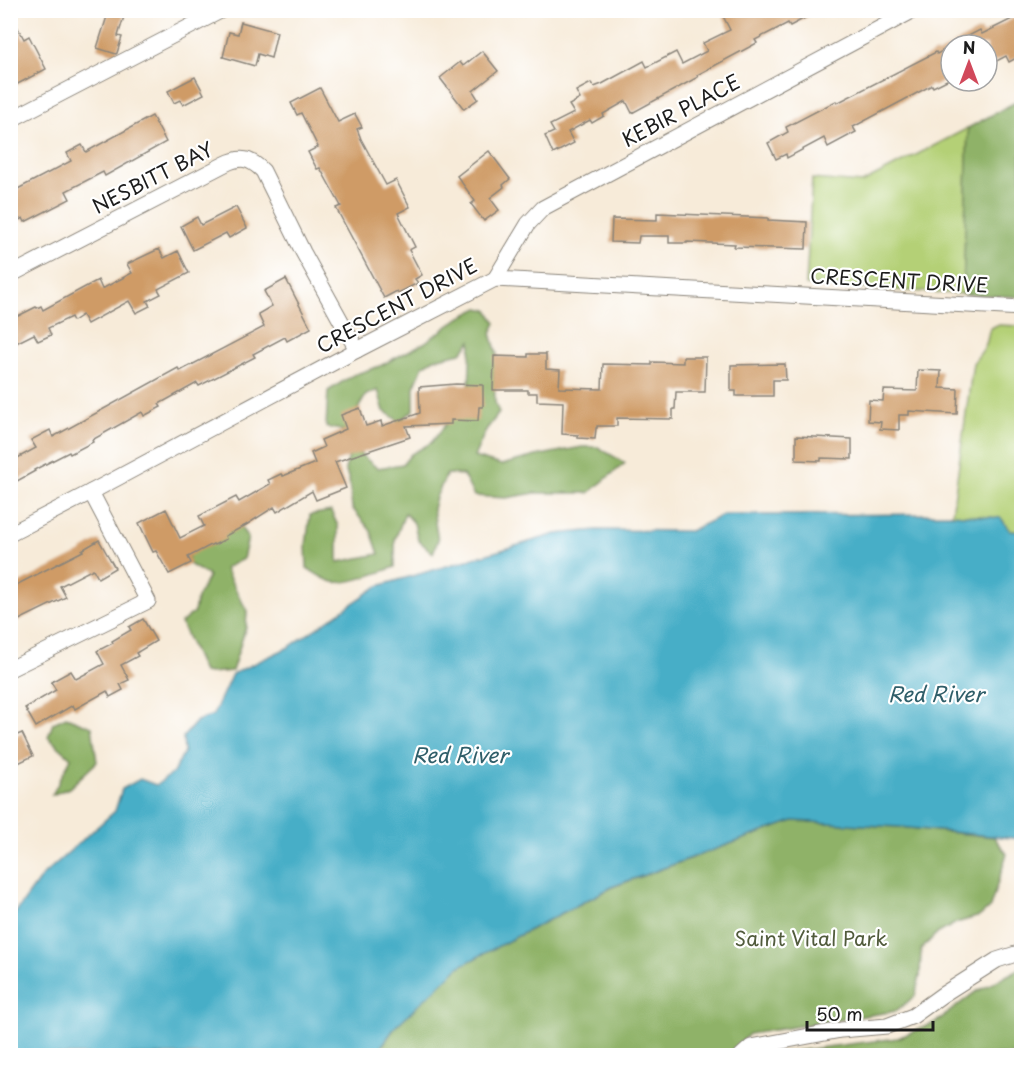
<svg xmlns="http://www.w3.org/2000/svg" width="1032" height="1066" font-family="'Playpen Sans',sans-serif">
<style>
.green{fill:#b4d076;stroke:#687649;stroke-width:1.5}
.forest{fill:#8fb267;stroke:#566742;stroke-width:1.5}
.water{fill:#47aec7;stroke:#326572;stroke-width:1.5}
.building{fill:#cf9b66}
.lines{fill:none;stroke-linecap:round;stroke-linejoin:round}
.street-casing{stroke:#8a847a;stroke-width:17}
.street{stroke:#fff;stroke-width:15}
.labels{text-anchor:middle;stroke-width:4.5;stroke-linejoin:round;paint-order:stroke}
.street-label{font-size:20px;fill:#1c1c1c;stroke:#fff}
.park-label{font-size:20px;fill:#515b3c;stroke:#fff}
.water-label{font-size:21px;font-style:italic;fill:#2f5e69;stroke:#fff}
</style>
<rect width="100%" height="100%" fill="#fff"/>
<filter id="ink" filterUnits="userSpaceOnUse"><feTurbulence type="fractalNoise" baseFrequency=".0167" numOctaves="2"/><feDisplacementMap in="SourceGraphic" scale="12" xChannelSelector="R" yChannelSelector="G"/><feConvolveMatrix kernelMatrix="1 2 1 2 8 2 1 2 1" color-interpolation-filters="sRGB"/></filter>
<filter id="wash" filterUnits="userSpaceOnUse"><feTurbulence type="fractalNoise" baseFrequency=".008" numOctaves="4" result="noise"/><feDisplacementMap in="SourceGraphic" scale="24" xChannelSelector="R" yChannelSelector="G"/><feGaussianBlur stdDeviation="1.35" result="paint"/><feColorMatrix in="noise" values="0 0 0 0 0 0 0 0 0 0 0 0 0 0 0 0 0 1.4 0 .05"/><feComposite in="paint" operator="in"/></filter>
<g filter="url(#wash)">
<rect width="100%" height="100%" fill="#f7ebd9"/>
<!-- green -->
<g class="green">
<path d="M968 128 963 294 806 285 812 179 862 183Z"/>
<path d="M997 325 1021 326V532L1010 531 1001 518 952 514 973 363C977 358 982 352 985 346 991 336 984 330 997 325Z"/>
</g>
<!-- forest -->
<g class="forest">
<path d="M1021 99V297L963 294 968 128Z"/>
<path d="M479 308 488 310 496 323 491 333 497 354 494 375 495 402 499 413 486 430 474 457 501 465 536 456 582 447H598L625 463 589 493H535L506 498 474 496 463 475 447 474 436 497 433 509 438 540 433 553 418 540 414 523 405 513 395 540V567C380 572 348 585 333 582 324 580 315 573 307 568L306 545 310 515 331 511 338 526V562L379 554 371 531 352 508 349 480 345 469 352 447 377 468 403 464 411 454 431 443 461 405 469 389 471 341 461 353 434 359 423 366 414 387V410L399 421 384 411 378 390 366 395 345 431 326 427 328 391 353 375 380 366 424 343 461 317Z"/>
<path d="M240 526 248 538 243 559 225 568 230 579 247 611 246 627 232 671 210 673 203 672 181 623 194 612 197 598 209 576 189 564 187 540Z"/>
<path d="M66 717 92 727 97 762 69 788 52 795 71 758 48 737 53 723Z"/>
<path d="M793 821 899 827 994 837 1007 854 990 907 980 916 956 923 935 935 921 950 920 976 915 996 896 1011 749 1034 730 1055 375 1056 396 1026 460 966 615 886Z"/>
<path d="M1021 968V1055H762L898 1038 936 1022 974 993Z"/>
</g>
<!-- water -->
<path class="water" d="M952 514 1001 518 1010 531 1021 532V839L899 827 793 821 614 886 460 966 396 1026 375 1055H11V919L42 876 115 811 122 789 140 779 156 785 173 773 184 752 183 737 197 721 213 715 232 674 289 647 378 586 556 534 597 530 690 531 723 515Z"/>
<g id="blocks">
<!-- building -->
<g class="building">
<path d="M109 10H126L118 36 122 37 117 53 116 54 97 48Z"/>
<path d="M720 10H820L790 26 788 23 755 40 757 43 697 75 698 77 632 113 626 101 603 114 604 116 592 123 590 120 568 132 574 143 553 154 545 136 554 132 550 125 574 113 569 105 580 99 576 91 591 83 594 87 602 84 644 61 647 67 676 52 682 64 707 51 703 43 730 30Z"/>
<path d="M10 13 24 39 29 36 46 69 10 88Z"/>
<path d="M1022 14V55L1009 62 1006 56 987 66V45H951L980 30 982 34Z"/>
<path d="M241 22 277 32 271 58 258 54 255 66 223 57 229 32 238 34Z"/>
<path d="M951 46V78L933 87 932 85 853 127 856 132 828 147 824 138 787 158 786 154 776 159 768 143 788 132 786 127 836 101 837 103 936 52 937 54Z"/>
<path d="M482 51 498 71 473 91 478 99 464 109 440 78 460 62 463 66Z"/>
<path d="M195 77 204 94 183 105 180 100 174 103 168 91Z"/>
<path d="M320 88 338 122 355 114 362 127 357 129 361 139 386 185 396 180 410 207 398 213 415 247 409 250 422 275 415 279 418 283 398 293 397 291 384 298 336 208 341 206 320 168 317 169 308 152 318 147 301 113 297 115 291 103Z"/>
<path d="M152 116 166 142 105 176 103 172 66 191 70 199 25 222 23 218 19 220 10 204V193L71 161 67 153 82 145 86 152Z"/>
<path d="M489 151 510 179 503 185 504 187 490 198 499 210 484 221 471 204 475 201 457 176Z"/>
<path d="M236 207 247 228 229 238 226 233 193 250 181 226 197 217 201 225Z"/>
<path d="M657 213 768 218V220L807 222 806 249 734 247 735 244 687 242V243H669V236H639L638 243 611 242 612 219 657 220Z"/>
<path d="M159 249 164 258 178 251 189 273 158 289 161 294 147 301 150 306 136 313 129 301 87 324 82 315 73 321 71 317 48 328 51 335 38 341 34 334 10 346V320L36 307 37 308 41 306 43 310 98 280 102 289 132 273 127 264Z"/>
<path d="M286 279 311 328 287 341 285 337 253 354 255 357 199 386 197 383 159 404 161 407 144 416 142 412 92 440 93 442 70 454 69 452 34 470 35 471 10 485V462L36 448 31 440 50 430 53 437 178 368 180 371 264 327 258 314 272 306 264 291Z"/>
<path d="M528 354H546V369L560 370 559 388 602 389 603 364 652 365V362L683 363V357H706L705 392H676L675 409H673V419L617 418V426H597V428H596L595 439 578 438V435L562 434 563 402 537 401V393H528V390H493L494 356 528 357Z"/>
<path d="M785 364 786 380H773V396H736V391H731V365Z"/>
<path d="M918 370 941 371 940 388 958 389 957 414 909 411V415H899V430L880 429 881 422 868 421 869 400 883 401 884 390 917 391Z"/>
<path d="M456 384 483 385V407H479L478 421 451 420V424L406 426 410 437 335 462 346 488 316 500 312 491 277 512 274 507 246 525 225 536 226 539 214 545 213 544 188 557 191 563 169 574 156 551 153 552 139 523 166 509 180 538 204 526 199 516 236 497 239 502 270 484 268 480 281 474 283 476 315 463 311 453 324 447 321 440 346 429 341 415 360 408 366 426 381 421 382 426 420 413 419 387Z"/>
<path d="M796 436 852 439V459L821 458V461L796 460Z"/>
<path d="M99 540 115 568 98 578 93 569 60 586 66 597 17 621 10 608V588L83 551 82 550Z"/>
<path d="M143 619 156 641 136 653 138 656 121 665 129 680 120 684 123 690 110 697 107 691 75 709 73 705 36 727 25 708 56 690 51 682 71 671 76 679 104 664 97 651 113 643 112 641 131 630 129 627Z"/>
<path d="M22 733 33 756 14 765 10 757V738Z"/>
</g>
</g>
</g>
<g filter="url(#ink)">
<use href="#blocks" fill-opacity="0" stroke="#8a847a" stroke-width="1.5"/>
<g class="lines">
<!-- street casing -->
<g class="street-casing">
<g id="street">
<path d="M10 120 222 10"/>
<path d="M10 275 225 164C241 156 250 158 263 171L303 252 357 350"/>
<path d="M495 279 528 224 543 208 914 10"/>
<path d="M10 534 91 492 357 350 495 279 1022 308"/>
<path d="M10 669 148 601 91 492"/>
<path d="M741 1056 751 1047 767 1044 841 1030 887 1026 913 1016 942 995 997 960 1022 952"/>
</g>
</g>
<!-- street -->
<use href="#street" class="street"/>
</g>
</g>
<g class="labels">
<!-- street labels -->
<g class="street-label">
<text transform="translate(681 111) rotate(-28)" y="7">KEBIR PLACE</text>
<text transform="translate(153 178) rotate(-27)" y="7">NESBITT BAY</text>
<text transform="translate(899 281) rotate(3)" y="7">CRESCENT DRIVE</text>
<text transform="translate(397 306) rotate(-28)" y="7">CRESCENT DRIVE</text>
</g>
<!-- park labels -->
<g class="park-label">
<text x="811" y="946">Saint Vital Park</text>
</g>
<!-- water labels -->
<g class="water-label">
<text x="936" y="702">Red River</text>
<text x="460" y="763">Red River</text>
</g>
</g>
<!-- margin -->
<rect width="1032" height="1066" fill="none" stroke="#fff" stroke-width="36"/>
<!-- north arrow -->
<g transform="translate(969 63)"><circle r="28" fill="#ffffff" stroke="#a4a4a4" stroke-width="1.5"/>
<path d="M0-4.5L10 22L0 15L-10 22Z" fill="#d1495b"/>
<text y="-9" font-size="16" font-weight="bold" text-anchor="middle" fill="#1c1c1c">N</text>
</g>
<!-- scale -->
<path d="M807 1021v9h126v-9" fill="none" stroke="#1c1c1c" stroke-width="3"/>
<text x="816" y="1021" font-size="18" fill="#1c1c1c" stroke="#ffffff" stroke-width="4.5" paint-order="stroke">50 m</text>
</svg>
